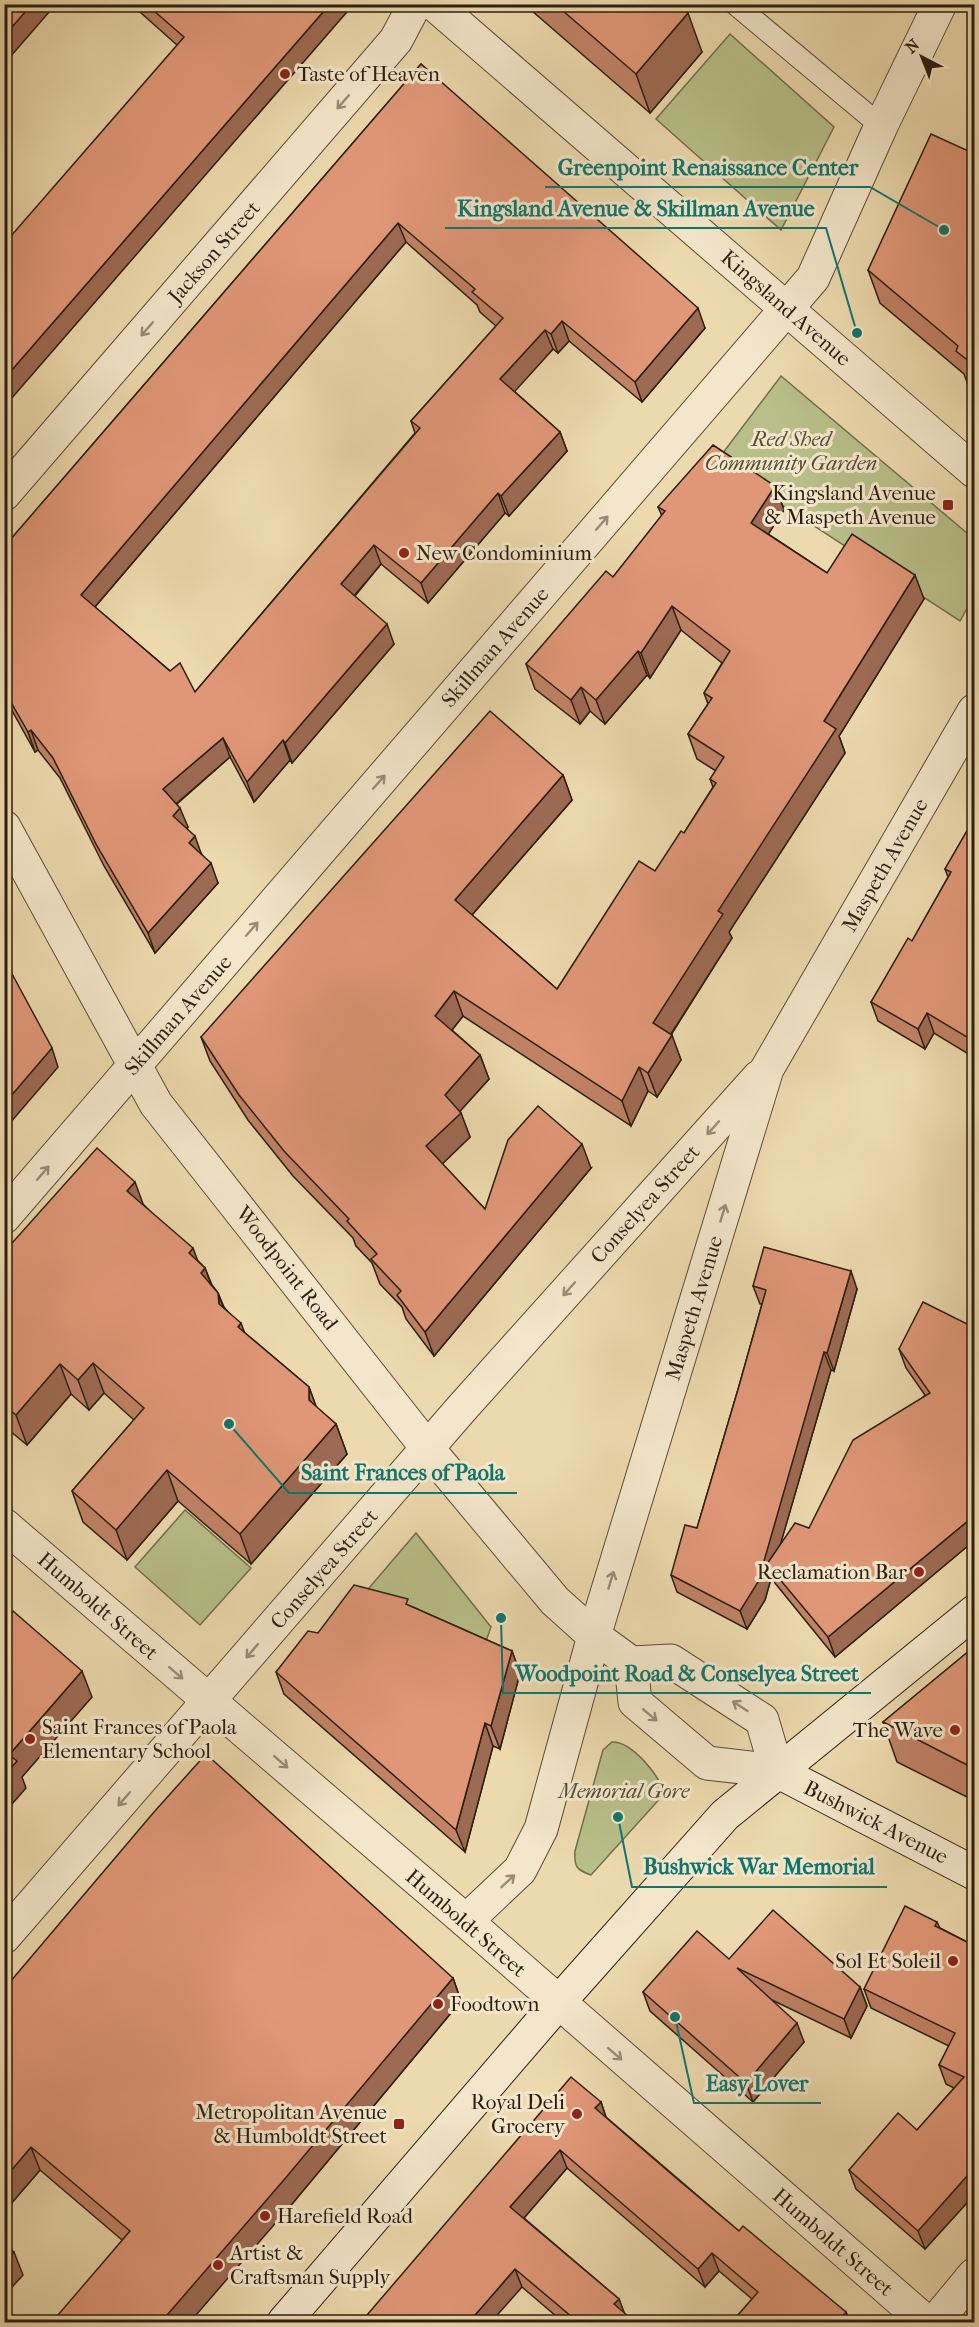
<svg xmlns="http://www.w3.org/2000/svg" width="979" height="2327" font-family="'IM FELL French Canon',serif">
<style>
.green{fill:#b8bf89;stroke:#726e4d;stroke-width:1.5}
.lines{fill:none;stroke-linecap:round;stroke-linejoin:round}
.service-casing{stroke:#5b4d38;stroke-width:23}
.minor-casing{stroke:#5b4d38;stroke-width:35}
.secondary-casing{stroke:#2b1e11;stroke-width:35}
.service{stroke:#f3e6ca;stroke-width:21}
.minor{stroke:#f3e6ca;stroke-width:33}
.secondary{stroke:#f3e6ca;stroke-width:33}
.wall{fill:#c18266;stroke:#2b1e11;stroke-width:1.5;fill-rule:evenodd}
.shaded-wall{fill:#9d6a53;stroke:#2b1e11;stroke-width:1.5}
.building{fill:#e09777;stroke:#2b1e11;stroke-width:1.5;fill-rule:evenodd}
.oneway{stroke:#998c77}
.poi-dot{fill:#8f2418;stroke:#f3e6ca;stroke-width:2}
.labels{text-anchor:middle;stroke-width:6;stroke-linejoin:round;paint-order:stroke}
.poi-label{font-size:21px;fill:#2b1e11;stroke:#f3e6ca;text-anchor:start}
.street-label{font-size:21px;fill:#2b1e11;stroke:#f3e6ca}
.park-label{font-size:21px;font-style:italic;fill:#554e35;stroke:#f3e6ca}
.leader{fill:none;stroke:#0f766e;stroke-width:2}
.callout-dot{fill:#0f766e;stroke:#f3e6ca;stroke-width:2}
.callout-label{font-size:22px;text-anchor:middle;font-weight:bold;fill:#0f766e;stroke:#f3e6ca;stroke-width:6;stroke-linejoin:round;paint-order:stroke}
</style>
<rect width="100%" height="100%" fill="#ecd9ad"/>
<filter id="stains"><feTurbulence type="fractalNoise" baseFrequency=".00333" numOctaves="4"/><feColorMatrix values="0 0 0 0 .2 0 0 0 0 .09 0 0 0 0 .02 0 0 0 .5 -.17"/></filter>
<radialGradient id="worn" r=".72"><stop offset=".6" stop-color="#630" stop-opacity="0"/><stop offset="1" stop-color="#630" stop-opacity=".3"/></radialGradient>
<!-- green -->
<g class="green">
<path d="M730 34 834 127 781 230 656 119Z"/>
<path d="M781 376 974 539V596L960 621 716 462Z"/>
<path d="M185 1510 251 1568 200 1625 135 1567Z"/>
<path d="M416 1533 491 1627 486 1641 357 1602Z"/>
<path d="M612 1742C631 1741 661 1776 664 1794L591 1875C576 1870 574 1866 575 1851L603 1750Z"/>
</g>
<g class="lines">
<!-- service casing -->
<g class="service-casing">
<path id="service" d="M735 4 881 126"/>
</g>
<!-- minor casing -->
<g class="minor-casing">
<g id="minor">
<path d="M434 4 974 471"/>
<path d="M4 494 396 40 415 4"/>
<path d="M4 827 156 1104 428 1449 555 1601 594 1636 631 1663 671 1661 762 1720 777 1771 707 1763 635 1702 631 1663"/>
<path d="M4 1217 813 278 881 126 940 4"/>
<path d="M4 1525 466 1921 926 2322"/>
<path d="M466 1921 520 1870 541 1829 594 1636 767 1069 974 711"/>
<path d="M4 1937 462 1408 759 1077"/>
<path d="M935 2322 974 2275"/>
</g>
</g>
<!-- secondary casing -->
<g class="secondary-casing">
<g id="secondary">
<path d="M777 1771 974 1873"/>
<path d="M284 2322 558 2003 725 1815 974 1612"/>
</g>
</g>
<!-- service -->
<use href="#service" class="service"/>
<!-- minor -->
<use href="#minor" class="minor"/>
<!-- secondary -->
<use href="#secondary" class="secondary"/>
</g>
<!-- wall -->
<g class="wall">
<path d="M131 4H343L346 13 177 45Z"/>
<path d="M524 4H678L702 52 650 113Z"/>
<path d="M421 64 705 328 642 402 569 341 558 353 553 349 514 391 560 432 567 451 509 516 505 513 428 603 381 564 355 596 394 644 292 763 290 760 254 802 230 757 177 804 188 827 187 828 218 883 155 953 104 866 60 778 38 750 35 752 4 696V547ZM406 242 477 305 480 312 496 326 411 421 415 433 195 692 95 607Z"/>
<path d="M975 154V390L968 385 964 374 880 303 868 270Z"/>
<path d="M775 486 784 510 768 534 827 573 924 599 839 736 845 753 729 932 732 938 671 1035 681 1060 657 1097 648 1091 631 1126 463 1016 452 1030 480 1055 489 1079 460 1111 470 1137 442 1164 485 1209 591 1168 434 1356 406 1319 402 1307 380 1284 372 1263 356 1246 353 1238 293 1176 248 1120 210 1061 201 1037 563 775 572 800 472 915 557 989 655 871 684 833 713 787 710 779 716 771 697 759 688 734 708 704 704 693 722 663 681 630 650 678 647 675 605 724 590 711 580 724 535 689 526 664 613 577 662 516 658 507Z"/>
<path d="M975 817V1058L934 1033 925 1049 878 1021 871 1002 912 941 948 877 945 869Z"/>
<path d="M144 1205 205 1268 212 1285 218 1293 224 1307 245 1333 309 1387 316 1407 336 1424 347 1454 251 1564 178 1501 127 1560 83 1522 72 1491 134 1420 104 1393 89 1410 71 1394 27 1445 4 1426V1252Z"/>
<path d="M753 1286 857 1289 834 1371 831 1370 780 1545 809 1528 925 1395 906 1368 899 1349 967 1324 975 1310V1540L835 1657 775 1583 772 1575 765 1600 747 1629 677 1592 671 1575 697 1528 739 1386 762 1304H760Z"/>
<path d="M410 1606 512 1651 520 1673 500 1749 493 1746 465 1852 284 1694 276 1672 318 1633Z"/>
<path d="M975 1646V1801L897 1762 883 1722Z"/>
<path d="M937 1922 940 1928 975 1946V2194L925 2249 856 2189 849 2170 917 2130 954 2088 946 2084 939 2065 949 2046 871 2008 864 1989Z"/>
<path d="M729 1959 860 1987 867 2006 851 2038 772 2000 804 2042 753 2102 650 2011 643 1992Z"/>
<path d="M453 1978 461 2001 292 2204 122 2240 40 2170 4 2212V1989Z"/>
<path d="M601 2102 606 2117 739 2231 846 2312 850 2322H732L752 2299 719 2271 705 2287 567 2168 524 2218 619 2299 624 2314 635 2322H563L522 2287 361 2322Z"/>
</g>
<!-- shaded-wall -->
<g class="shaded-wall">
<path d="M32 4H56L4 64V36Z"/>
<path d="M330 4H343L346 13 4 407V379Z"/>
<path d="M688 13 702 52 650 113 636 74Z"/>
<path d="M398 223 406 242 88 615 81 595Z"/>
<path d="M698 308 705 328 642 402 635 382Z"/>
<path d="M562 321 569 341 558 353 551 334Z"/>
<path d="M545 330 553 349 508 399 500 379Z"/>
<path d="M560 432 567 451 509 516 501 496Z"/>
<path d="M775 486 784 510 760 547 751 523Z"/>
<path d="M498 493 505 513 428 603 421 583Z"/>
<path d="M374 545 381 564 348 603 341 584Z"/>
<path d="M915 575 924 599 839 736 845 753 729 932 732 938 662 1048 653 1023 824 721Z"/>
<path d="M672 606 681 630 650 678 641 653Z"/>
<path d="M387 624 394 644 292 763 285 743Z"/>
<path d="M638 651 647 675 605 724 596 700Z"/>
<path d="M581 687 590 711 580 724 571 700Z"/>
<path d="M31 730 38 750 35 752 28 732Z"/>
<path d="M223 738 230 757 170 809 163 789Z"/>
<path d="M283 740 290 760 254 802 247 782Z"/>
<path d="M563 775 572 800 464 924 455 900Z"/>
<path d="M180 808 188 827 180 836 173 816Z"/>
<path d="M195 836 202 856 189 843Z"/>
<path d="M211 863 218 883 155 953 148 933Z"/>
<path d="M454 991 463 1016 444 1040 435 1016Z"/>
<path d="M927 1013 934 1033 925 1049 918 1029Z"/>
<path d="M672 1035 681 1060 657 1097 648 1073Z"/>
<path d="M52 1048 58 1067 4 1130V1104Z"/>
<path d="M480 1055 489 1079 453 1119 445 1095Z"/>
<path d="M639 1067 648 1091 631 1126 622 1101Z"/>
<path d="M461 1113 470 1137 435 1171 426 1146Z"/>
<path d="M582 1144 591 1168 434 1356 425 1332Z"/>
<path d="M135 1182 146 1212 127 1191Z"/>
<path d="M193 1248 202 1272 205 1268 216 1298 189 1253Z"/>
<path d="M851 1271 857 1289 834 1371 827 1353Z"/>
<path d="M218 1293 229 1323 219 1304Z"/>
<path d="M241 1323 252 1353 238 1327Z"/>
<path d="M824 1352 831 1370 773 1570 767 1564 772 1575 765 1600 747 1629 740 1611Z"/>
<path d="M93 1363 104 1393 89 1410 78 1380Z"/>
<path d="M60 1364 71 1394 27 1445 16 1415Z"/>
<path d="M309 1387 320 1417 309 1400Z"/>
<path d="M336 1424 347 1454 251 1564 240 1534Z"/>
<path d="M167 1470 178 1501 127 1560 116 1530Z"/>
<path d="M975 1515V1540L835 1657 828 1637Z"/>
<path d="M512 1651 520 1673 500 1749 491 1726Z"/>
<path d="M82 1671 92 1697 22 1777 26 1788 4 1813V1776L9 1755Z"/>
<path d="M485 1723 493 1746 465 1852 456 1830Z"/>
<path d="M453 1978 461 2001 292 2204 190 2322H161Z"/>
<path d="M860 1987 867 2006 851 2038 844 2019Z"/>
<path d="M797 2023 804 2042 753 2102 746 2083Z"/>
<path d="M601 2102 607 2121 595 2108Z"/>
<path d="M31 2147 40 2170 4 2212V2179Z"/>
<path d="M560 2150 567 2168 517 2226 510 2207Z"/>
<path d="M975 2167V2194L925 2249 918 2231Z"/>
<path d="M14 2252 23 2275 4 2296V2262Z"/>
<path d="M712 2253 719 2271 705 2287 698 2269Z"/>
<path d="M515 2269 522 2287 491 2322H469Z"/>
<path d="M619 2299 626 2317 614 2304Z"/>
<path d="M846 2312 850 2322H838Z"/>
</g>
<!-- building -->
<g class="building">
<path d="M4 4H32L4 36Z"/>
<path d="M146 4H330L4 379V244L184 37Z"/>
<path d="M555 4H678L688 13 636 74Z"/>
<path d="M421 64 698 308 635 382 562 321 551 334 545 330 500 379 560 432 501 496 498 493 421 583 374 545 341 584 387 624 285 743 283 740 247 782 223 738 163 789 180 808 173 816 195 836 189 843 211 863 148 933 97 846 53 758 31 730 28 732 4 690V547ZM398 223 475 289 472 292 503 318 411 421 420 428 195 692 180 663 170 671 81 595Z"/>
<path d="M931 134 975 154V366L956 351 958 346 868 270Z"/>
<path d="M713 445 775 486 751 523 827 573 852 534 915 575 824 721 836 729 718 911 723 914 653 1023 672 1035 648 1073 639 1067 622 1101 454 991 435 1016 480 1055 445 1095 461 1113 426 1146 485 1209 508 1140 538 1106 582 1144 425 1332 397 1295 401 1291 371 1259 377 1254 347 1221 349 1219 284 1151 239 1095 201 1037 490 711 563 775 455 900 557 989 639 861 655 871 681 831 684 833 716 783 710 779 724 757 688 734 712 698 704 693 730 651 672 606 641 653 638 651 596 700 581 687 571 700 526 664 606 571 613 577 665 511 658 507Z"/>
<path d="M975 817V1042L927 1013 918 1029 871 1002 908 938 912 941 951 872 945 869Z"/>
<path d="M4 959 52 1048 4 1104Z"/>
<path d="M97 1148 135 1182 127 1191 193 1248 189 1253 205 1268 201 1273 218 1293 219 1304 241 1323 238 1327 309 1387V1400L336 1424 240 1534 167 1470 116 1530 72 1491 144 1408 93 1363 78 1380 60 1364 16 1415 4 1405V1252Z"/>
<path d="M764 1247 851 1271 827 1353 824 1352 758 1582 740 1611 671 1575 685 1525 697 1528 739 1386 766 1290 753 1286Z"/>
<path d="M923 1302 967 1324 975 1310V1515L828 1637 767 1564 795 1523 809 1528 853 1440 930 1393 899 1349Z"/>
<path d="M354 1585 408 1599 406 1604 512 1651 491 1726 485 1723 456 1830 276 1672 308 1631 318 1633Z"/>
<path d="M13 1611 82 1671 9 1755 17 1761 4 1776V1622Z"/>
<path d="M975 1646V1769L883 1722Z"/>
<path d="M206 1754 453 1978 283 2181 161 2322H52L130 2231 31 2147 4 2179V1989L154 1812Z"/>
<path d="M905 1906 937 1922 935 1926 975 1946V2167L918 2231 849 2170 898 2113 917 2130 964 2077 939 2065 955 2033 864 1989Z"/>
<path d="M773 1910 860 1987 844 2019 737 1968 797 2023 746 2083 643 1992 697 1931 729 1959Z"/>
<path d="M571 2077 601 2102 595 2108 676 2178 739 2231 743 2226 846 2312 838 2322H732L758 2292 712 2253 698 2269 560 2150 510 2207 619 2299 614 2304 635 2322H578L515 2269 469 2322H361Z"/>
<path d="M4 2243 14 2252 4 2262Z"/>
</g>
<!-- one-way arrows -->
<defs><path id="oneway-shaft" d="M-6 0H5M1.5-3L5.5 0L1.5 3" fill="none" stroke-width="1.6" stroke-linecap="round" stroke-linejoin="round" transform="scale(1.5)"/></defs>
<g class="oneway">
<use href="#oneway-shaft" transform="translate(343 102) rotate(131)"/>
<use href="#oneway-shaft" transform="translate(147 329) rotate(131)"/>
<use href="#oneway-shaft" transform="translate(602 523) rotate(-49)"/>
<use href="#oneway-shaft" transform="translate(379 782) rotate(-49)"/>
<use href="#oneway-shaft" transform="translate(252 929) rotate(-49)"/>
<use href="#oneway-shaft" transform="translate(713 1128) rotate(132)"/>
<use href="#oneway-shaft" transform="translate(43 1173) rotate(-49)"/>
<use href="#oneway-shaft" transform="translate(723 1213) rotate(-73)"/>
<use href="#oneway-shaft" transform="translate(569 1289) rotate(132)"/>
<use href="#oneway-shaft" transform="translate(611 1580) rotate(-73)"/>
<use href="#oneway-shaft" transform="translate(252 1651) rotate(131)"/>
<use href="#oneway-shaft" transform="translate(176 1673) rotate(41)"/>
<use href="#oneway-shaft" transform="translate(740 1706) rotate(-147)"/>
<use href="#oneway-shaft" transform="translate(650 1715) rotate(40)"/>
<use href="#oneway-shaft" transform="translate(281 1762) rotate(41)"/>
<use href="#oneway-shaft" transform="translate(124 1799) rotate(131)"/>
<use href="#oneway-shaft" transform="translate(508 1881) rotate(-43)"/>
<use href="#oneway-shaft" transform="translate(615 2054) rotate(41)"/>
</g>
<!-- markers -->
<g class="poi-dot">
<circle cx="285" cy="74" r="6"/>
<rect x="942" y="499" width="12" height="12" rx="3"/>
<circle cx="404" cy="553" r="6"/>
<circle cx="919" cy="1572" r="6"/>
<circle cx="955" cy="1730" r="6"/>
<circle cx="30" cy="1739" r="6"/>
<circle cx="953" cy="1961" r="6"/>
<circle cx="438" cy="2004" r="6"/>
<circle cx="577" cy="2114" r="6"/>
<rect x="393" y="2118" width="12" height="12" rx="3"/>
<circle cx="265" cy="2216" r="6"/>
<circle cx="218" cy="2265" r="6"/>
</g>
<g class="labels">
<!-- poi labels -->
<g class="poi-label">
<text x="297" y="81">Taste of Heaven</text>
<text x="936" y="500" text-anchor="end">Kingsland Avenue<tspan x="936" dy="24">&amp; Maspeth Avenue</tspan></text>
<text x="416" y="560">New Condominium</text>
<text x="907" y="1579" text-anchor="end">Reclamation Bar</text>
<text x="42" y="1734">Saint Frances of Paola<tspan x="42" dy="24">Elementary School</tspan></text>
<text x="943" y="1737" text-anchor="end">The Wave</text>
<text x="941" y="1968" text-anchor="end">Sol Et Soleil</text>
<text x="450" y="2011">Foodtown</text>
<text x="565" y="2109" text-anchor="end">Royal Deli<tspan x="565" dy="24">Grocery</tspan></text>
<text x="387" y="2119" text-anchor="end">Metropolitan Avenue<tspan x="387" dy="24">&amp; Humboldt Street</tspan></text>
<text x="277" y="2223">Harefield Road</text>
<text x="230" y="2260">Artist &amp;<tspan x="230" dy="24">Craftsman Supply</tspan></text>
</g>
<!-- street labels -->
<g class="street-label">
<text transform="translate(214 252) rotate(-49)" y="7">Jackson Street</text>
<text transform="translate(786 308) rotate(41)" y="7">Kingsland Avenue</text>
<text transform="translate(495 647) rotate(-49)" y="7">Skillman Avenue</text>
<text transform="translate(885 865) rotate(-60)" y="7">Maspeth Avenue</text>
<text transform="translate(178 1015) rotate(-49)" y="7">Skillman Avenue</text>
<text transform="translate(645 1204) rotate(-48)" y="7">Conselyea Street</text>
<text transform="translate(287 1268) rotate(52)" y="7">Woodpoint Road</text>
<text transform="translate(694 1308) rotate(-73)" y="7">Maspeth Avenue</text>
<text transform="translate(324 1569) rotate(-49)" y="7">Conselyea Street</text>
<text transform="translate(98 1606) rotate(41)" y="7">Humboldt Street</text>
<text transform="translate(876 1822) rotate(27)" y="7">Bushwick Avenue</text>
<text transform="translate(466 1923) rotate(41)" y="7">Humboldt Street</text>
<text transform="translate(833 2242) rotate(41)" y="7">Humboldt Street</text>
</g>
<!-- park labels -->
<g class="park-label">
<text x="791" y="446">Red Shed<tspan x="791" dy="24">Community Garden</tspan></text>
<text x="624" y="1798">Memorial Gore</text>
</g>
</g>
<!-- callouts -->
<path class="leader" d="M944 230L870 187H545M857 333L826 228H445M229 1424L289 1493H517M501 1618L503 1693H871M618 1817L632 1887H887M675 2017L694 2103H821"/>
<g class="callout-dot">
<circle cx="944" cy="230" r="6"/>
<circle cx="857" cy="333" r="6"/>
<circle cx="229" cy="1424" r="6"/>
<circle cx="501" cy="1618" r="6"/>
<circle cx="618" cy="1817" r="6"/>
<circle cx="675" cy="2017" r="6"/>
</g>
<g class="callout-label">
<text x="708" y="175">Greenpoint Renaissance Center</text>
<text x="636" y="216">Kingsland Avenue &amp; Skillman Avenue</text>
<text x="403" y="1480">Saint Frances of Paola</text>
<text x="687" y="1681">Woodpoint Road &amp; Conselyea Street</text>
<text x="759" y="1874">Bushwick War Memorial</text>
<text x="757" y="2091">Easy Lover</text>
</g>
<!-- margin -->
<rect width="979" height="2327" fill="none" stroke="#ecd9ad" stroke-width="24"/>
<rect x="6" y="6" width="967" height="2315" fill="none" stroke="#2b1e11" stroke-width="3"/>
<rect x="12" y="12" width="955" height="2303" fill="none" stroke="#2b1e11" stroke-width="1.5"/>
<!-- north arrow -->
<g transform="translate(922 57) rotate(318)" stroke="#f3e6ca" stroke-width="4.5" paint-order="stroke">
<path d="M0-4.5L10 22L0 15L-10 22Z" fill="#2b1e11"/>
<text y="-9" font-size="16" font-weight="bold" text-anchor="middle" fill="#2b1e11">N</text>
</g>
<rect width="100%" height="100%" filter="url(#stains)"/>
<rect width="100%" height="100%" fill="url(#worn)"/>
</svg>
